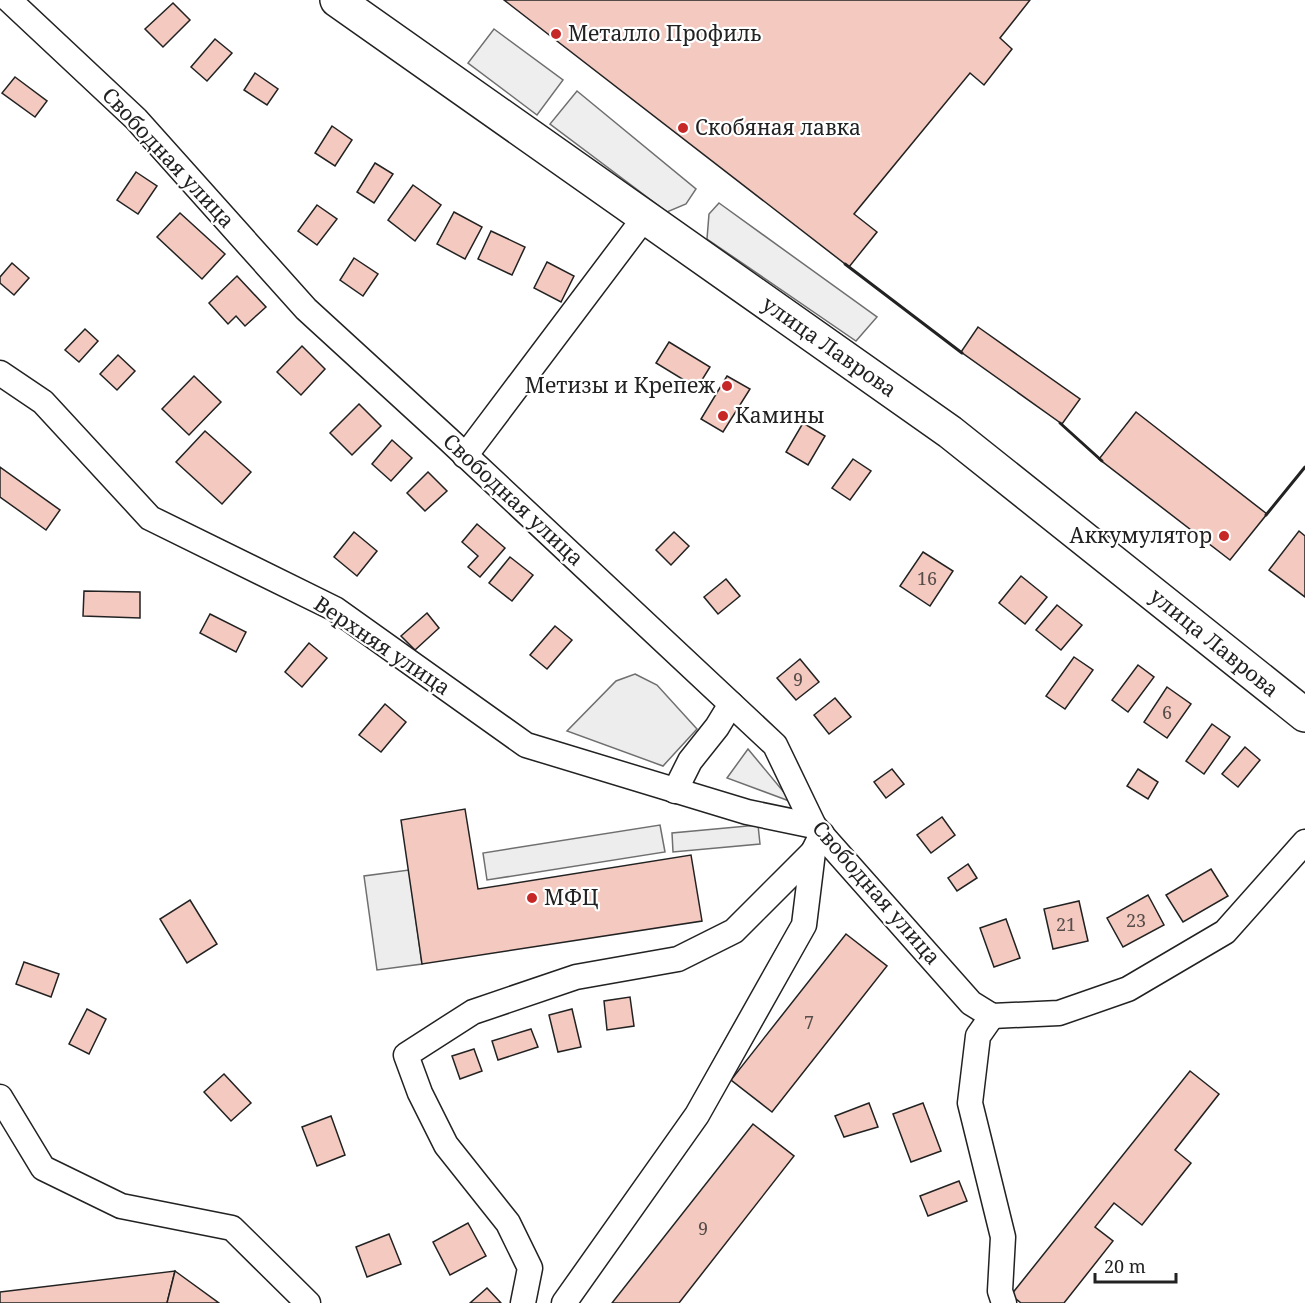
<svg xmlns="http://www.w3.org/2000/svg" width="1305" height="1303" font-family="'Noto Serif',serif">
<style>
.green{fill:#eee;stroke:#6f6f6f;stroke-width:1.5}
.parking{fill:#ededed;stroke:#6f6f6f;stroke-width:1.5}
.building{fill:#f3c9c0;stroke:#222;stroke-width:1.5}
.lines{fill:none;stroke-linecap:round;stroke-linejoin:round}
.street-casing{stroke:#222;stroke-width:27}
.secondary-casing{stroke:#222;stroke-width:36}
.street{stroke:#fff;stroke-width:24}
.secondary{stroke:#fff;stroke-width:33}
.wall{stroke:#222;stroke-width:3}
.poi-dot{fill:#c62828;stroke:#fff;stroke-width:2}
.labels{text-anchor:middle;stroke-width:4.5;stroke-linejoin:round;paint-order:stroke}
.number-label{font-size:18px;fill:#564c4a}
.poi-label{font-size:21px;fill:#222;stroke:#fff;text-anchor:start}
.street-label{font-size:21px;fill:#222;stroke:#fff}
</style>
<rect width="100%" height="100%" fill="#fff"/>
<!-- green -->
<g class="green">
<path d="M494 29 563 80 537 115 468 63Z"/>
<path d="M577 91 696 189 686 204 667 212 550 124Z"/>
<path d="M719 203 877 317 856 341 707 239 709 214Z"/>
<path d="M748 749 792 802 727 778Z"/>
</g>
<!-- parking -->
<g class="parking">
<path d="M635 674 657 685 697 729 663 766 567 731 616 681Z"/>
<path d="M660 825 665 852 487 880 483 853Z"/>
<path d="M758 825 760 844 673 852 672 833Z"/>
<path d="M409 870 422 964 377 970 364 876Z"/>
</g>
<!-- building -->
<g class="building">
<path d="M504 0H1030L1000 38 1012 49 984 85 970 73 854 214 877 232 849 267Z"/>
<path d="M173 3 190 20 163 47 145 29Z"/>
<path d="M215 39 232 53 207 81 191 67Z"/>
<path d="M255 73 278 89 267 105 244 90Z"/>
<path d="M15 77 47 101 35 117 2 93Z"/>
<path d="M332 126 352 140 335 166 315 153Z"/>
<path d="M375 163 393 174 374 203 357 192Z"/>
<path d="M136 172 157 186 138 214 117 200Z"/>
<path d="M413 185 441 205 415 241 388 220Z"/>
<path d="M317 205 337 219 317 245 298 231Z"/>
<path d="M454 212 482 227 465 259 437 244Z"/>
<path d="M180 213 225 254 202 279 157 237Z"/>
<path d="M491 231 525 247 512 275 478 259Z"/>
<path d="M354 258 378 274 363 296 340 280Z"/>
<path d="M547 262 574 276 561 302 534 288Z"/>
<path d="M12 263 29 278 14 295 0 283V277Z"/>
<path d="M237 276 266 307 245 326 236 316 228 324 209 303Z"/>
<path d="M978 327 1080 399 1062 424 961 352Z"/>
<path d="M85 329 98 341 79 362 65 350Z"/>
<path d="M669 342 710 367 697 388 656 363Z"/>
<path d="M302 346 325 369 301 395 277 372Z"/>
<path d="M118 355 135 371 117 390 100 374Z"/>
<path d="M194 376 221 402 189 435 162 409Z"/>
<path d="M727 376 750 389 723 432 701 419Z"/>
<path d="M359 404 381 426 352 455 330 433Z"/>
<path d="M1136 412 1267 514 1230 560 1099 459Z"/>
<path d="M803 423 825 436 808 465 786 452Z"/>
<path d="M205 431 251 472 222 504 176 462Z"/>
<path d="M392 440 412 458 391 481 372 464Z"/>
<path d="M853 459 871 471 850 500 832 488Z"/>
<path d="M0 467 60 510 46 530 0 497Z"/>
<path d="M428 472 447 491 425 511 407 493Z"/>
<path d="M477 524 505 548 480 577 468 567 478 556 462 542Z"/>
<path d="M1299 531 1305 536V597L1269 570Z"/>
<path d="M354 532 377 551 357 576 334 557Z"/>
<path d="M674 532 689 546 671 565 656 550Z"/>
<path d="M923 552 953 571 930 606 900 586Z"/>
<path d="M510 557 533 575 512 601 489 583Z"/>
<path d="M1021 576 1047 597 1025 624 999 603Z"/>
<path d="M726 579 740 596 718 614 704 597Z"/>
<path d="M84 591 140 592V618L83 616Z"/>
<path d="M1057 605 1082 625 1061 650 1036 630Z"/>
<path d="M427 613 439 628 415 650 401 636Z"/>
<path d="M210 614 246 632 236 652 200 633Z"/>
<path d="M555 626 572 640 547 669 530 655Z"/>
<path d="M309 643 327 658 302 687 285 672Z"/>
<path d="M1074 657 1093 670 1065 709 1046 696Z"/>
<path d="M800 659 819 682 796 700 777 678Z"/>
<path d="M1138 665 1154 677 1128 712 1112 700Z"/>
<path d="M1167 687 1191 704 1167 738 1144 722Z"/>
<path d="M835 698 851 717 829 734 814 715Z"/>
<path d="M385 704 406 722 381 752 359 735Z"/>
<path d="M1212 724 1230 737 1204 774 1186 761Z"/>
<path d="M1245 747 1260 760 1238 787 1222 774Z"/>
<path d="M892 769 904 784 886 798 874 782Z"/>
<path d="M1138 769 1158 782 1148 799 1127 786Z"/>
<path d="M465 809 478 889 691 855 702 921 422 964 401 820Z"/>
<path d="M942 817 955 835 931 853 917 835Z"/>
<path d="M968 864 977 878 957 891 948 878Z"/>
<path d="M1211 869 1228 896 1183 922 1166 895Z"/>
<path d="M1148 895 1164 925 1123 947 1107 918Z"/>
<path d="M190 900 217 944 187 963 160 919Z"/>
<path d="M1079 901 1088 941 1053 949 1044 909Z"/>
<path d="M1006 919 1020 958 994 967 980 928Z"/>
<path d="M846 934 887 966 772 1112 731 1080Z"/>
<path d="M24 962 59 974 51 997 16 984Z"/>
<path d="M630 997 634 1026 607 1030 604 1001Z"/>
<path d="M87 1009 106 1019 89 1054 69 1044Z"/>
<path d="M572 1009 581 1047 558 1052 549 1015Z"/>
<path d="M531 1029 538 1047 498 1060 492 1041Z"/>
<path d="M474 1049 482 1071 460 1079 452 1056Z"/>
<path d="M1190 1071 1219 1094 1175 1150 1191 1163 1142 1225 1114 1203 1095 1227 1113 1241 1064 1303H1021L1011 1295Z"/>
<path d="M224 1074 251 1103 231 1121 204 1092Z"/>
<path d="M869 1103 878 1127 844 1137 835 1116Z"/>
<path d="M923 1103 941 1151 911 1162 893 1114Z"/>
<path d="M331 1116 345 1155 317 1166 302 1127Z"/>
<path d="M753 1124 794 1156 679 1303H612Z"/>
<path d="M959 1181 967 1201 928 1216 920 1196Z"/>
<path d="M468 1223 486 1256 450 1275 433 1242Z"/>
<path d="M389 1234 401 1264 367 1277 356 1247Z"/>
<path d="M175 1271 167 1303H0V1292Z"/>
<path d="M175 1271 219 1303H167Z"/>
<path d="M487 1288 501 1303H470Z"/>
</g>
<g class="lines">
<!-- street casing -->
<g class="street-casing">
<g id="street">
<path d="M9 0 136 119 306 309 448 439 775 745 814 826 971 1003 992 1016 1059 1013 1128 989 1225 932 1305 842"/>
<path d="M0 373 43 402 150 518 335 609 526 745 747 812 814 826"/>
<path d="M465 456 645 217"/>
<path d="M675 791 690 761 717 727 731 704"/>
<path d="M992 1016 978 1036 970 1103 1003 1237 1000 1291 1004 1303"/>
<path d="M0 1097 43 1168 121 1206 232 1228 308 1303"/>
<path d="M523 1303 530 1268 508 1223 446 1145 420 1093 406 1055 473 1012 576 977 678 959 734 931 813 852 822 834"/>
<path d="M564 1303 697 1115 804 925 813 852"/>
</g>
</g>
<!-- secondary casing -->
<g class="secondary-casing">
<path id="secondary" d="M337 0 950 432 1305 715"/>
</g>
<!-- street -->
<use href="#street" class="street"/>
<!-- secondary -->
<use href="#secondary" class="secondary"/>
<!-- wall -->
<g class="wall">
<path d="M845 264 962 353"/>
<path d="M1060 423 1102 461"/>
<path d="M1266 515 1305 467"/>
</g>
</g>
<!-- markers -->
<g class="poi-dot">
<circle cx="556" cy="34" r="6"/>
<circle cx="683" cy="128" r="6"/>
<circle cx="727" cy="386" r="6"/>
<circle cx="723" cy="416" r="6"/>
<circle cx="1224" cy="536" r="6"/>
<circle cx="532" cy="898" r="6"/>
</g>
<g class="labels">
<!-- number labels -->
<g class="number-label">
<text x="927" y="585">16</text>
<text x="798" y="686">9</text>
<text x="1167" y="719">6</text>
<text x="1136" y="927">23</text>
<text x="1066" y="931">21</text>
<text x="809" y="1029">7</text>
<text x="703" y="1235">9</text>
</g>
<!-- poi labels -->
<g class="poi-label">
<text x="568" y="41">Металло Профиль</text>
<text x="695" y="135">Скобяная лавка</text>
<text x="715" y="393" text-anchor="end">Метизы и Крепеж</text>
<text x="735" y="423">Камины</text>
<text x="1212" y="543" text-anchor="end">Аккумулятор</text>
<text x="544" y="905">МФЦ</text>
</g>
<!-- street labels -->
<g class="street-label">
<text transform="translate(168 158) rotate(47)" y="7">Свободная улица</text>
<text transform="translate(829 347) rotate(35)" y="7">улица Лаврова</text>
<text transform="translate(513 500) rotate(43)" y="7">Свободная улица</text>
<text transform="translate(1214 643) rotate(39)" y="7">улица Лаврова</text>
<text transform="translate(382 646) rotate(34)" y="7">Верхняя улица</text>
<text transform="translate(876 893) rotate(49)" y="7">Свободная улица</text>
</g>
</g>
<!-- scale -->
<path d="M1095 1273v9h81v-9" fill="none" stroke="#222222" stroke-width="3"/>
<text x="1104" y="1273" font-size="18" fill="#222222" stroke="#ffffff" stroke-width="4.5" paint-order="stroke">20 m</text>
</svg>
